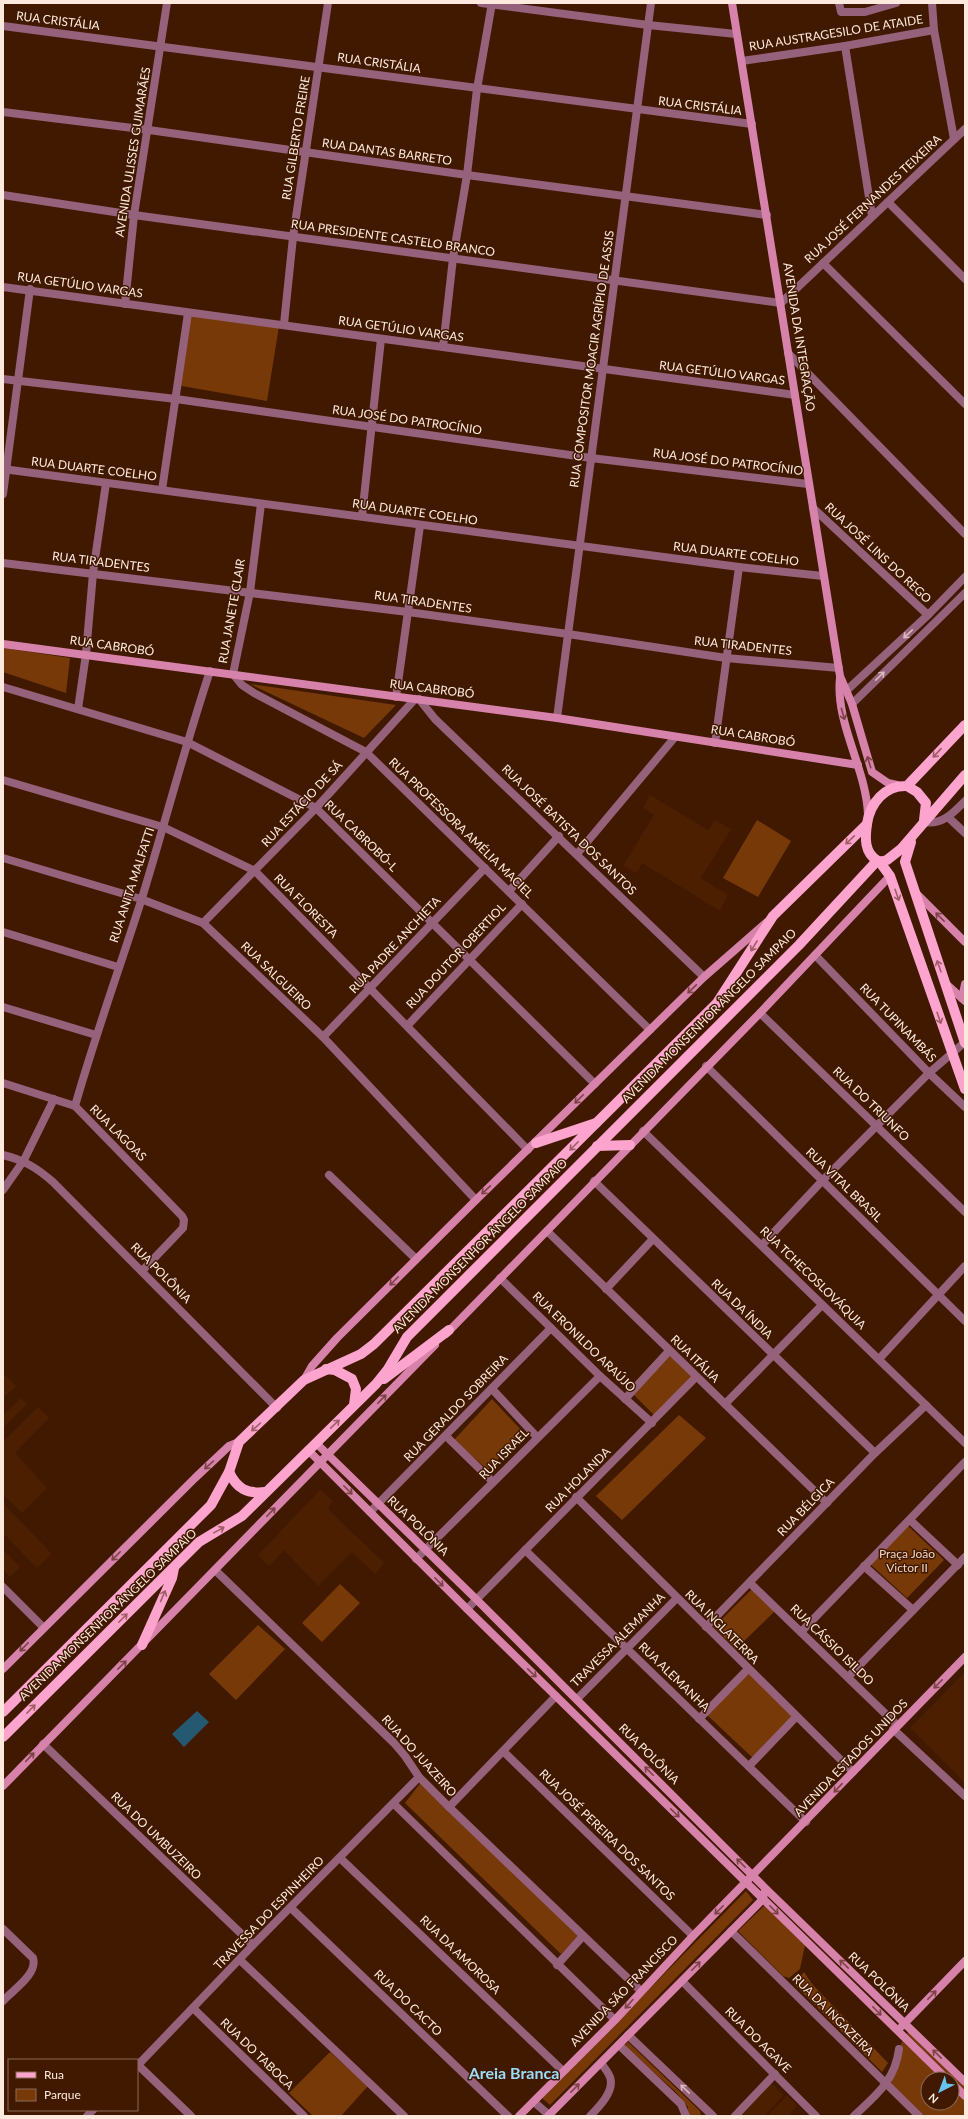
<svg xmlns="http://www.w3.org/2000/svg" width="968" height="2119" font-family="Lato,sans-serif">
<style>
.built{fill:#4b1f00}
.green{fill:#783909}
.water{fill:#245971}
.lines{fill:none;stroke-linecap:round;stroke-linejoin:round}
.street{stroke:#96617a;stroke-width:8}
.secondary{stroke:#d782aa;stroke-width:8}
.primary{stroke:#fca4cd;stroke-width:10}
.oneway{stroke:#dab9bc}
.oneway2{stroke:#7c4344}
.oneway3{stroke:#9e5e66}
.labels{text-anchor:middle;stroke-width:3;stroke-linejoin:round;paint-order:stroke}
.street-label{font-size:12px;fill:#fee9df;stroke:#401900}
.park-label{font-size:12px;fill:#f1d3c3;stroke:#401900}
.district-label{font-size:16px;font-weight:bold;fill:#9adcfc;stroke:#401900}
</style>
<rect width="100%" height="100%" fill="#401900"/>
<!-- built -->
<g class="built">
<path d="M650 795 708 830 715 820 731 829 701 878 728 895 720 911 642 863 637 873 623 866 654 815 643 808Z"/>
<path d="M5 1375 16 1386 3 1398V1377Z"/>
<path d="M21 1398 27 1404 3 1428V1415Z"/>
<path d="M38 1407 49 1418 15 1453 47 1488 22 1513 3 1494V1442Z"/>
<path d="M320 1490 333 1501 328 1509 384 1563 375 1574 352 1552 318 1586 284 1550 269 1566 258 1555Z"/>
<path d="M3 1503 52 1554 37 1568 3 1533Z"/>
<path d="M3 1549 20 1567 10 1577 3 1570Z"/>
<path d="M965 1672V1783L910 1728Z"/>
<path d="M766 2078 784 2095 764 2116H729Z"/>
<path d="M787 2095 797 2106 788 2116H767Z"/>
</g>
<!-- green -->
<g class="green">
<path d="M188 310 279 326 267 401 176 385Z"/>
<path d="M3 648 70 658 66 693 3 672Z"/>
<path d="M250 684 396 705 364 738Z"/>
<path d="M757 820 791 841 758 897 723 878Z"/>
<path d="M666 1349 693 1377 654 1415 628 1389Z"/>
<path d="M492 1399 523 1432 488 1470 454 1440Z"/>
<path d="M679 1415 706 1438 622 1520 596 1496Z"/>
<path d="M905 1523 944 1560 907 1598 869 1563Z"/>
<path d="M340 1584 360 1603 322 1642 302 1623Z"/>
<path d="M753 1588 776 1610 736 1649 714 1627Z"/>
<path d="M258 1625 285 1649 236 1700 209 1674Z"/>
<path d="M748 1672 794 1718 754 1759 707 1715Z"/>
<path d="M422 1781 579 1935 561 1954 405 1803Z"/>
<path d="M746 1891 753 1900 550 2105 542 2098Z"/>
<path d="M765 1905 805 1945 800 1969 789 1978 783 1976 738 1931Z"/>
<path d="M804 1972 812 1984 888 2063 882 2072 794 1984Z"/>
<path d="M909 2030 965 2084V2091L907 2034Z"/>
<path d="M902 2041 943 2079H928V2103H952V2088L965 2100V2116H923L891 2084Z"/>
<path d="M628 2042 700 2111 701 2116H688V2107L676 2092 624 2046Z"/>
<path d="M330 2052 368 2086 341 2116H313L289 2093Z"/>
</g>
<!-- water -->
<path class="water" d="M197 1711 209 1722 184 1747 172 1734Z"/>
<g class="lines">
<!-- street -->
<g class="street">
<path d="M481 3 648 25 736 34"/>
<path d="M839 3 841 12H865L896 3"/>
<path d="M932 3 934 30 954 139"/>
<path d="M3 26 752 124"/>
<path d="M845 46 872 216"/>
<path d="M742 61 845 46 934 30"/>
<path d="M3 112 149 130 467 175 767 215"/>
<path d="M3 195 134 215 781 303 965 129"/>
<path d="M888 202 965 279"/>
<path d="M823 263 965 404"/>
<path d="M3 287 795 395"/>
<path d="M125 304 134 215 167 3"/>
<path d="M284 324 293 237 328 3"/>
<path d="M443 347 453 258 467 175 477 89 492 3"/>
<path d="M788 353 965 534"/>
<path d="M3 379 176 399 591 458 808 484"/>
<path d="M3 469 739 567 823 576"/>
<path d="M162 490 188 313"/>
<path d="M3 494 30 289"/>
<path d="M261 504 250 592 233 674 242 685 254 693 366 752 650 1030"/>
<path d="M813 508 928 615"/>
<path d="M362 516 381 339"/>
<path d="M3 563 408 612 568 634 726 658 839 668"/>
<path d="M3 687 187 742 316 808 595 1084"/>
<path d="M846 691 928 615 965 577"/>
<path d="M396 697 420 526"/>
<path d="M419 699 435 719 704 977"/>
<path d="M852 704 965 593"/>
<path d="M78 709 86 654 93 573 106 483"/>
<path d="M557 718 651 3"/>
<path d="M715 743 739 567"/>
<path d="M3 780 163 827 255 871 528 1150"/>
<path d="M949 818 965 833"/>
<path d="M924 822C943 825 953 813 965 801"/>
<path d="M577 854 675 737"/>
<path d="M3 858 141 899 203 923 323 1037 476 1200"/>
<path d="M509 891 559 836"/>
<path d="M203 923 316 808 415 699"/>
<path d="M3 932 118 967"/>
<path d="M815 955 929 1073 965 1107"/>
<path d="M3 1007 96 1035"/>
<path d="M760 1013 965 1212"/>
<path d="M408 1025 522 904"/>
<path d="M323 1037 485 868"/>
<path d="M706 1066 965 1321"/>
<path d="M3 1083 75 1106 182 1216 184 1220 183 1228 142 1271"/>
<path d="M75 1106C95 1036 120 967 142 898 165 823 185 746 210 671"/>
<path d="M643 1131 965 1443"/>
<path d="M3 1155C24 1160 37 1168 53 1182L277 1408"/>
<path d="M329 1175 416 1259"/>
<path d="M594 1181 875 1453"/>
<path d="M3 1190 24 1160 54 1099"/>
<path d="M547 1231 827 1503"/>
<path d="M762 1245 822 1181 929 1073 965 1042"/>
<path d="M500 1278 600 1376 652 1423"/>
<path d="M606 1289 653 1239"/>
<path d="M879 1359 965 1266"/>
<path d="M492 1389 537 1437"/>
<path d="M625 1399 669 1351"/>
<path d="M725 1404 822 1305"/>
<path d="M446 1436 493 1482"/>
<path d="M576 1497 853 1772"/>
<path d="M370 1512 551 1328"/>
<path d="M910 1520 958 1565"/>
<path d="M525 1550 806 1822"/>
<path d="M416 1559 600 1376"/>
<path d="M864 1566 913 1610"/>
<path d="M215 1570 394 1743 405 1756 419 1777 449 1807 641 1991"/>
<path d="M750 1583 897 1725"/>
<path d="M3 1587 43 1627"/>
<path d="M467 1609 696 1377"/>
<path d="M706 1627 875 1453 926 1405"/>
<path d="M801 1632 965 1462"/>
<path d="M848 1677 965 1557"/>
<path d="M577 1699 677 1598"/>
<path d="M699 1719 748 1669"/>
<path d="M893 1729 965 1796"/>
<path d="M43 1744 253 1945"/>
<path d="M504 1752 693 1936"/>
<path d="M749 1766 796 1717"/>
<path d="M394 1804 615 2020"/>
<path d="M449 1807 556 1696"/>
<path d="M340 1858 563 2071"/>
<path d="M291 1908 508 2116"/>
<path d="M3 1929 33 1958C38 1974 13 1990 3 2001"/>
<path d="M731 1931 919 2116"/>
<path d="M240 1960 404 2116"/>
<path d="M557 1965 583 1936"/>
<path d="M682 1981 816 2116"/>
<path d="M193 2008 304 2116"/>
<path d="M628 2035 713 2116"/>
<path d="M619 2045 681 2104 686 2116"/>
<path d="M138 2065 191 2116"/>
<path d="M137 2066 253 1945 419 1777"/>
<path d="M534 2102 549 2115"/>
<path d="M87 2116 93 2110"/>
<path d="M590 2116C599 2107 615 2091 610 2077 608 2072 604 2067 601 2063"/>
<path d="M735 2116 775 2074"/>
<path d="M854 2116C876 2095 895 2081 899 2049"/>
</g>
<!-- secondary -->
<g class="secondary">
<path d="M732 3 840 676 852 704 872 772 888 783 897 785"/>
<path d="M3 644 557 718 858 765"/>
<path d="M840 678C835 723 866 768 868 814"/>
<path d="M916 893 965 942"/>
<path d="M945 983 965 1001"/>
<path d="M962 998 965 984"/>
<path d="M446 1334 760 1013 890 876"/>
<path d="M304 1380 312 1366 337 1338 476 1200 704 977 767 922"/>
<path d="M316 1443 476 1599 765 1888 965 2082"/>
<path d="M308 1450 467 1609 947 2079"/>
<path d="M3 1669 195 1478 229 1446 239 1442"/>
<path d="M3 1786 435 1345"/>
<path d="M902 2026 965 1961"/>
<path d="M952 2083 965 2096"/>
<path d="M519 2116 615 2020 693 1936 965 1657"/>
<path d="M548 2116 763 1899 764 1893"/>
</g>
<!-- primary -->
<g class="primary">
<path d="M907 786 917 792 926 803 924 820"/>
<path d="M867 824C865 838 864 853 878 861"/>
<path d="M911 842 905 862 965 1043"/>
<path d="M879 861 890 876 965 1089"/>
<path d="M536 1143 596 1123"/>
<path d="M597 1146 630 1145"/>
<path d="M326 1369 335 1370 352 1379 356 1389 354 1405"/>
<path d="M384 1379 449 1330"/>
<path d="M229 1472C237 1489 247 1494 265 1492"/>
<path d="M142 1645 172 1578 174 1568"/>
<path d="M3 1712 211 1505 229 1472 239 1442 304 1380 361 1354 374 1344 717 1003 773 916 867 824C870 803 885 785 907 786L965 725"/>
<path d="M3 1737 199 1542 242 1516 376 1384 388 1369 407 1337 799 945 875 863 887 860 901 849 965 775"/>
</g>
</g>
<!-- one-way arrows -->
<defs><path id="oneway-shaft" d="M-6 0H5M1.5-3L5.5 0L1.5 3" fill="none" stroke-width="1.6" stroke-linecap="round" stroke-linejoin="round"/></defs>
<g class="oneway">
<use href="#oneway-shaft" transform="translate(908 634) rotate(137)"/>
<use href="#oneway-shaft" transform="translate(880 676) rotate(-44)"/>
<use href="#oneway-shaft" transform="translate(685 2089) rotate(-136)"/>
</g>
<g class="oneway2">
<use href="#oneway-shaft" transform="translate(843 714) rotate(74)"/>
<use href="#oneway-shaft" transform="translate(869 762) rotate(-107)"/>
<use href="#oneway-shaft" transform="translate(940 917) rotate(-135)"/>
<use href="#oneway-shaft" transform="translate(692 989) rotate(136)"/>
<use href="#oneway-shaft" transform="translate(579 1099) rotate(135)"/>
<use href="#oneway-shaft" transform="translate(486 1190) rotate(137)"/>
<use href="#oneway-shaft" transform="translate(394 1281) rotate(135)"/>
<use href="#oneway-shaft" transform="translate(382 1399) rotate(-46)"/>
<use href="#oneway-shaft" transform="translate(209 1465) rotate(138)"/>
<use href="#oneway-shaft" transform="translate(348 1490) rotate(45)"/>
<use href="#oneway-shaft" transform="translate(271 1512) rotate(-46)"/>
<use href="#oneway-shaft" transform="translate(116 1556) rotate(135)"/>
<use href="#oneway-shaft" transform="translate(439 1582) rotate(45)"/>
<use href="#oneway-shaft" transform="translate(24 1647) rotate(134)"/>
<use href="#oneway-shaft" transform="translate(122 1665) rotate(-45)"/>
<use href="#oneway-shaft" transform="translate(532 1673) rotate(44)"/>
<use href="#oneway-shaft" transform="translate(938 1684) rotate(135)"/>
<use href="#oneway-shaft" transform="translate(30 1757) rotate(-46)"/>
<use href="#oneway-shaft" transform="translate(649 1771) rotate(-135)"/>
<use href="#oneway-shaft" transform="translate(838 1788) rotate(133)"/>
<use href="#oneway-shaft" transform="translate(675 1813) rotate(44)"/>
<use href="#oneway-shaft" transform="translate(741 1863) rotate(-135)"/>
<use href="#oneway-shaft" transform="translate(719 1910) rotate(135)"/>
<use href="#oneway-shaft" transform="translate(774 1910) rotate(45)"/>
<use href="#oneway-shaft" transform="translate(844 1964) rotate(-136)"/>
<use href="#oneway-shaft" transform="translate(696 1966) rotate(-45)"/>
<use href="#oneway-shaft" transform="translate(932 1995) rotate(-46)"/>
<use href="#oneway-shaft" transform="translate(629 2004) rotate(132)"/>
<use href="#oneway-shaft" transform="translate(877 2011) rotate(45)"/>
<use href="#oneway-shaft" transform="translate(937 2054) rotate(-136)"/>
<use href="#oneway-shaft" transform="translate(575 2088) rotate(-45)"/>
</g>
<g class="oneway3">
<use href="#oneway-shaft" transform="translate(937 753) rotate(133)"/>
<use href="#oneway-shaft" transform="translate(850 840) rotate(136)"/>
<use href="#oneway-shaft" transform="translate(897 895) rotate(71)"/>
<use href="#oneway-shaft" transform="translate(754 946) rotate(122)"/>
<use href="#oneway-shaft" transform="translate(939 966) rotate(-109)"/>
<use href="#oneway-shaft" transform="translate(939 1018) rotate(71)"/>
<use href="#oneway-shaft" transform="translate(574 1146) rotate(135)"/>
<use href="#oneway-shaft" transform="translate(335 1424) rotate(-44)"/>
<use href="#oneway-shaft" transform="translate(256 1427) rotate(138)"/>
<use href="#oneway-shaft" transform="translate(219 1530) rotate(-29)"/>
<use href="#oneway-shaft" transform="translate(163 1596) rotate(-66)"/>
<use href="#oneway-shaft" transform="translate(123 1618) rotate(-45)"/>
<use href="#oneway-shaft" transform="translate(31 1709) rotate(-45)"/>
</g>
<g class="labels">
<!-- street labels -->
<g class="street-label">
<text transform="translate(58 21) rotate(7)" y="4">RUA CRISTÁLIA</text>
<text transform="translate(836 33) rotate(-9)" y="4">RUA AUSTRAGESILO DE ATAIDE</text>
<text transform="translate(379 63) rotate(8)" y="4">RUA CRISTÁLIA</text>
<text transform="translate(700 106) rotate(7)" y="4">RUA CRISTÁLIA</text>
<text transform="translate(296 138) rotate(-81)" y="4">RUA GILBERTO FREIRE</text>
<text transform="translate(133 152) rotate(-81)" y="4">AVENIDA ULISSES GUIMARÃES</text>
<text transform="translate(387 152) rotate(8)" y="4">RUA DANTAS BARRETO</text>
<text transform="translate(873 199) rotate(-43)" y="4">RUA JOSÉ FERNANDES TEIXEIRA</text>
<text transform="translate(393 238) rotate(8)" y="4">RUA PRESIDENTE CASTELO BRANCO</text>
<text transform="translate(80 285) rotate(8)" y="4">RUA GETÚLIO VARGAS</text>
<text transform="translate(401 329) rotate(8)" y="4">RUA GETÚLIO VARGAS</text>
<text transform="translate(799 337) rotate(81)" y="4">AVENIDA DA INTEGRAÇÃO</text>
<text transform="translate(592 359) rotate(-82)" y="4">RUA COMPOSITOR MOACIR AGRÍPIO DE ASSIS</text>
<text transform="translate(722 373) rotate(7)" y="4">RUA GETÚLIO VARGAS</text>
<text transform="translate(407 420) rotate(8)" y="4">RUA JOSÉ DO PATROCÍNIO</text>
<text transform="translate(728 462) rotate(7)" y="4">RUA JOSÉ DO PATROCÍNIO</text>
<text transform="translate(94 469) rotate(7)" y="4">RUA DUARTE COELHO</text>
<text transform="translate(415 512) rotate(8)" y="4">RUA DUARTE COELHO</text>
<text transform="translate(878 553) rotate(43)" y="4">RUA JOSÉ LINS DO REGO</text>
<text transform="translate(736 554) rotate(7)" y="4">RUA DUARTE COELHO</text>
<text transform="translate(101 562) rotate(7)" y="4">RUA TIRADENTES</text>
<text transform="translate(423 602) rotate(8)" y="4">RUA TIRADENTES</text>
<text transform="translate(232 611) rotate(-80)" y="4">RUA JANETE CLAIR</text>
<text transform="translate(112 646) rotate(8)" y="4">RUA CABROBÓ</text>
<text transform="translate(743 646) rotate(6)" y="4">RUA TIRADENTES</text>
<text transform="translate(432 689) rotate(7)" y="4">RUA CABROBÓ</text>
<text transform="translate(753 736) rotate(9)" y="4">RUA CABROBÓ</text>
<text transform="translate(302 804) rotate(-47)" y="4">RUA ESTÁCIO DE SÁ</text>
<text transform="translate(461 828) rotate(44)" y="4">RUA PROFESSORA AMÉLIA MACIEL</text>
<text transform="translate(569 830) rotate(44)" y="4">RUA JOSÉ BATISTA DOS SANTOS</text>
<text transform="translate(361 836) rotate(44)" y="4">RUA CABROBÓ-L</text>
<text transform="translate(132 885) rotate(-72)" y="4">RUA ANITA MALFATTI</text>
<text transform="translate(306 906) rotate(45)" y="4">RUA FLORESTA</text>
<text transform="translate(395 945) rotate(-47)" y="4">RUA PADRE ANCHIETA</text>
<text transform="translate(456 956) rotate(-47)" y="4">RUA DOUTOR OBERTIOL</text>
<text transform="translate(276 976) rotate(44)" y="4">RUA SALGUEIRO</text>
<text transform="translate(709 1016) rotate(-45)" y="4">AVENIDA MONSENHOR ÂNGELO SAMPAIO</text>
<text transform="translate(898 1023) rotate(46)" y="4">RUA TUPINAMBÁS</text>
<text transform="translate(871 1104) rotate(44)" y="4">RUA DO TRIUNFO</text>
<text transform="translate(118 1133) rotate(45)" y="4">RUA LAGOAS</text>
<text transform="translate(844 1185) rotate(44)" y="4">RUA VITAL BRASIL</text>
<text transform="translate(480 1246) rotate(-45)" y="4">AVENIDA MONSENHOR ÂNGELO SAMPAIO</text>
<text transform="translate(161 1273) rotate(45)" y="4">RUA POLÔNIA</text>
<text transform="translate(813 1278) rotate(44)" y="4">RUA TCHECOSLOVÁQUIA</text>
<text transform="translate(742 1309) rotate(44)" y="4">RUA DA ÍNDIA</text>
<text transform="translate(584 1342) rotate(44)" y="4">RUA ERONILDO ARAÚJO</text>
<text transform="translate(695 1359) rotate(44)" y="4">RUA ITÁLIA</text>
<text transform="translate(456 1408) rotate(-46)" y="4">RUA GERALDO SOBREIRA</text>
<text transform="translate(504 1454) rotate(-46)" y="4">RUA ISRAEL</text>
<text transform="translate(578 1480) rotate(-45)" y="4">RUA HOLANDA</text>
<text transform="translate(806 1507) rotate(-46)" y="4">RUA BÉLGICA</text>
<text transform="translate(418 1526) rotate(44)" y="4">RUA POLÔNIA</text>
<text transform="translate(108 1615) rotate(-44)" y="4">AVENIDA MONSENHOR ÂNGELO SAMPAIO</text>
<text transform="translate(722 1627) rotate(45)" y="4">RUA INGLATERRA</text>
<text transform="translate(618 1640) rotate(-45)" y="4">TRAVESSA ALEMANHA</text>
<text transform="translate(832 1645) rotate(44)" y="4">RUA CÁSSIO ISILDO</text>
<text transform="translate(674 1677) rotate(44)" y="4">RUA ALEMANHA</text>
<text transform="translate(649 1754) rotate(45)" y="4">RUA POLÔNIA</text>
<text transform="translate(419 1756) rotate(48)" y="4">RUA DO JUAZEIRO</text>
<text transform="translate(851 1758) rotate(-46)" y="4">AVENIDA ESTADOS UNIDOS</text>
<text transform="translate(607 1835) rotate(44)" y="4">RUA JOSÉ PEREIRA DOS SANTOS</text>
<text transform="translate(156 1836) rotate(44)" y="4">RUA DO UMBUZEIRO</text>
<text transform="translate(269 1913) rotate(-46)" y="4">TRAVESSA DO ESPINHEIRO</text>
<text transform="translate(460 1955) rotate(44)" y="4">RUA DA AMOROSA</text>
<text transform="translate(879 1982) rotate(44)" y="4">RUA POLÔNIA</text>
<text transform="translate(624 1991) rotate(-46)" y="4">AVENIDA SÃO FRANCISCO</text>
<text transform="translate(408 2003) rotate(44)" y="4">RUA DO CACTO</text>
<text transform="translate(833 2015) rotate(45)" y="4">RUA DA INGAZEIRA</text>
<text transform="translate(758 2040) rotate(45)" y="4">RUA DO AGAVE</text>
<text transform="translate(257 2054) rotate(44)" y="4">RUA DO TABOCA</text>
</g>
<!-- park labels -->
<g class="park-label">
<text x="907" y="1558">Praça João<tspan x="907" dy="14">Victor II</tspan></text>
</g>
<!-- district labels -->
<g class="district-label">
<text x="514" y="2079">Areia Branca</text>
</g>
</g>
<!-- border -->
<rect width="968" height="2119" fill="none" stroke="#fee9df" stroke-width="8"/>
<!-- legend -->
<rect x="8" y="2059" width="130" height="52" fill="#401900" stroke="#8c6c59"/>
<rect x="16" y="2072" width="20" height="6" fill="#fca4cd" stroke="#8c6c59"/>
<text x="44" y="2079" font-size="12" fill="#fee9df">Rua</text>
<rect x="16" y="2089" width="20" height="12" fill="#783909" stroke="#8c6c59"/>
<text x="44" y="2099" font-size="12" fill="#fee9df">Parque</text>
<!-- north arrow -->
<g transform="translate(940 2091) rotate(222)"><circle r="19" fill="#401900" stroke="#8c6c59"/>
<path d="M0-3L7 15L0 10L-7 15Z" fill="#67c4ef"/>
<text y="-6" font-size="11" font-weight="bold" text-anchor="middle" fill="#fee9df">N</text>
</g>
</svg>
